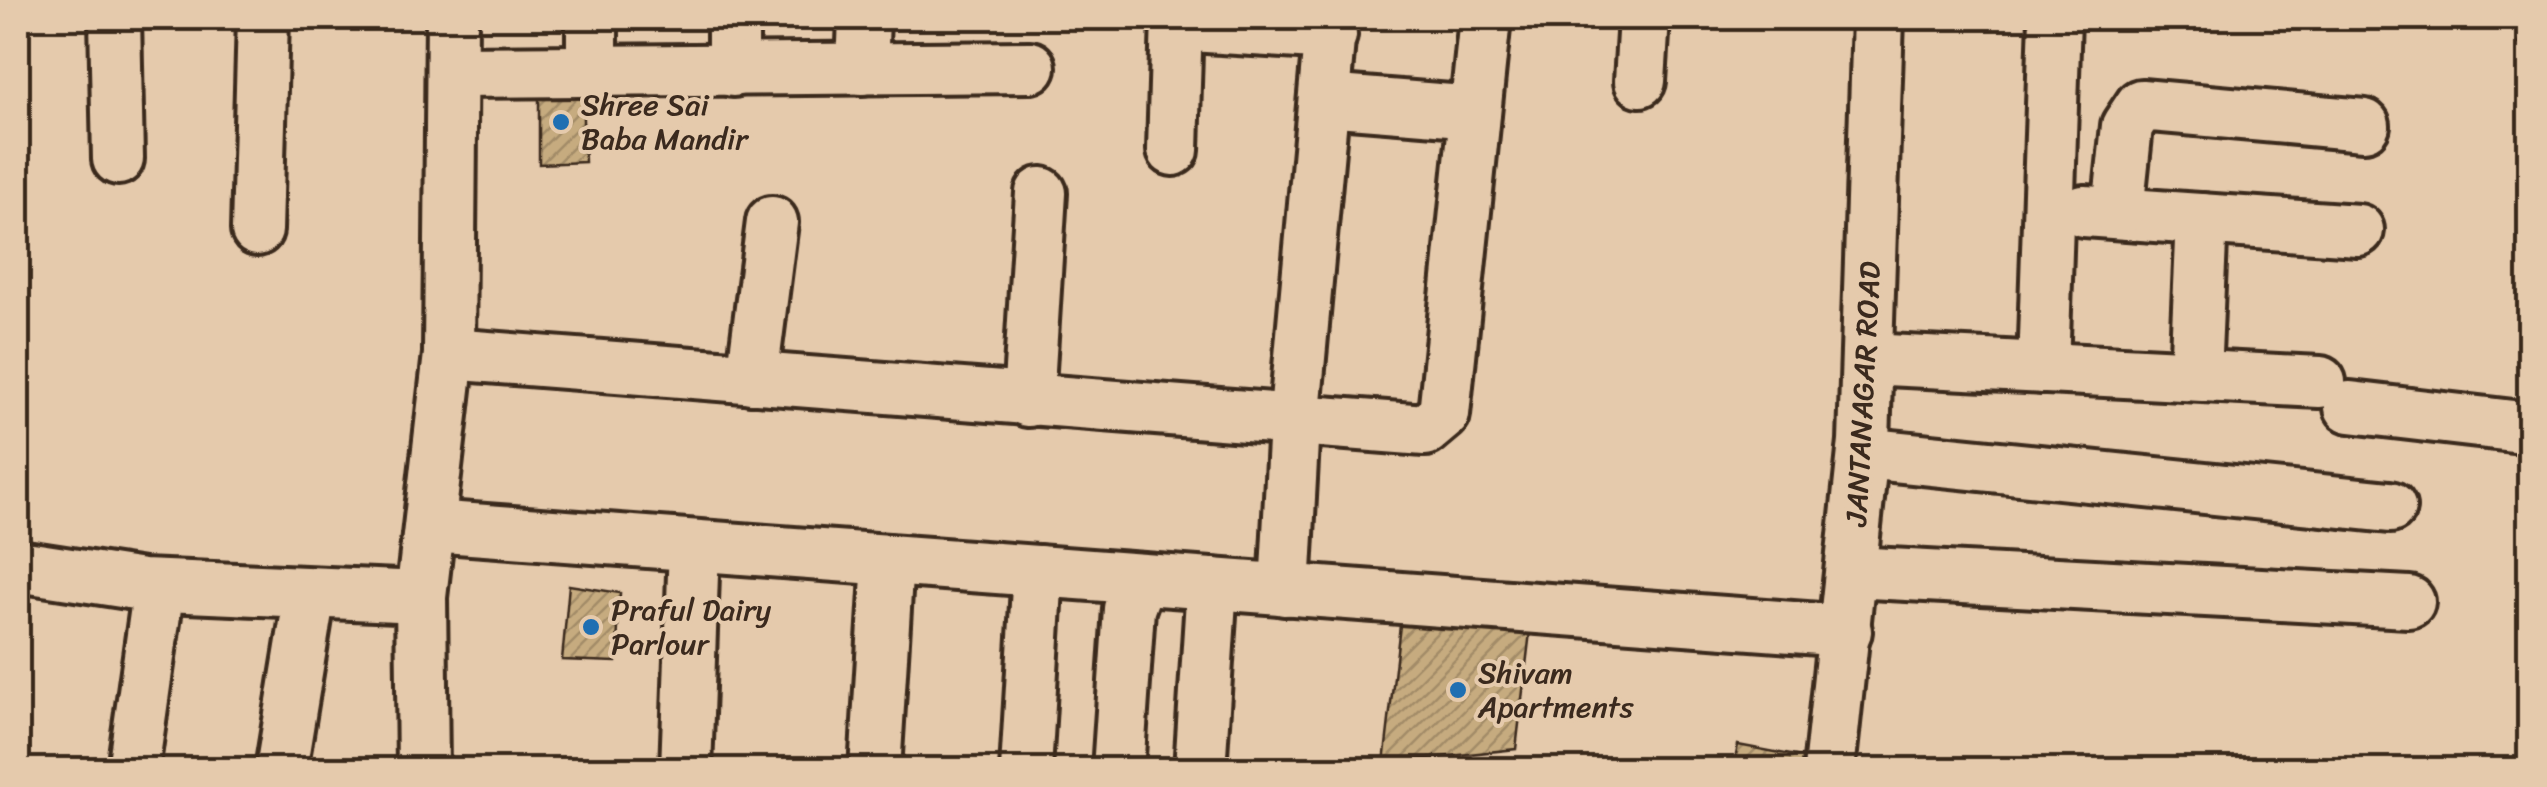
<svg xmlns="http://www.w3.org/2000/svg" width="2547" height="787" font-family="Sriracha,sans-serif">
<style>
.building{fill:url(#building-hatch);stroke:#3b2a1e;stroke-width:2.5}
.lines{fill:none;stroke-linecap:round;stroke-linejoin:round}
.minor-casing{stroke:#3b2a1e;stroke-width:58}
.minor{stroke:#e5caac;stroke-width:50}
.poi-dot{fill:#1f6fb2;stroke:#e5caac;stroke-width:4}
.labels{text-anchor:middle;stroke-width:8;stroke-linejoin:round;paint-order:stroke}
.poi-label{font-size:30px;fill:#3b2a1e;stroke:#e5caac;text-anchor:start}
.street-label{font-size:30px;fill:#3b2a1e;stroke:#e5caac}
</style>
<defs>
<pattern id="building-hatch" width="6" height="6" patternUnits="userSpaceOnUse" patternTransform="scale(2.5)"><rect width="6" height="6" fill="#c6ab7f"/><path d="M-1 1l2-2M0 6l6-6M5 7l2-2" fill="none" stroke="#a28b67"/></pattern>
</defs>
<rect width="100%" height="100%" fill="#e5caac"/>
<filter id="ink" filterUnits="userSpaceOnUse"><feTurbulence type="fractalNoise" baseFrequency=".01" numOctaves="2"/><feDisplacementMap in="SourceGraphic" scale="20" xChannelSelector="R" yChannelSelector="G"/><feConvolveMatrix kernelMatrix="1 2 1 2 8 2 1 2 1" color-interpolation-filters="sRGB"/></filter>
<g filter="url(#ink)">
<!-- building -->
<g class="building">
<path d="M2524 18H2530V46L2519 44Z"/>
<path d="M581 79 585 162 539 164V82Z"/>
<path d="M569 585 620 593 616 662 562 660Z"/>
<path d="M1400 625 1530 632 1516 749 1384 763Z"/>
<path d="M1738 745 1802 757 1801 770H1733Z"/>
</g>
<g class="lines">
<!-- minor casing -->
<g class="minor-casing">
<g id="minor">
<path d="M115 18 118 159"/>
<path d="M1176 25 1331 35"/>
<path d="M862 69 864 18"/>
<path d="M733 71V18"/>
<path d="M454 72 1030 67"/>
<path d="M592 72V18"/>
<path d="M1640 81 1644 18"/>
<path d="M1325 100 1475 112"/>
<path d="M1173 150 1177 18"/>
<path d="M2084 211 2358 230"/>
<path d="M2118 211 2127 126 2141 105 2364 125"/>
<path d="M257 230 263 18"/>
<path d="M449 354 1425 430 1444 414 1485 18"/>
<path d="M1867 359 2320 382"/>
<path d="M2043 368 2055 18"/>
<path d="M2195 375 2202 219"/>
<path d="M752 378 772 222"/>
<path d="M1028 401 1041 193"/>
<path d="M2350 407 2530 428"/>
<path d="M1863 453 2390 507"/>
<path d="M431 526 1846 631"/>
<path d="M18 566 142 585 421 597"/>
<path d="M1852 572 2409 602"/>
<path d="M1285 590 1294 423 1331 18"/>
<path d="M133 770 159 586"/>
<path d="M281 770 310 593"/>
<path d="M423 770 421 597 449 354 452 18"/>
<path d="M686 770 694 546"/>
<path d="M875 770 888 560"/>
<path d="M1026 770 1038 571"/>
<path d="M1118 770 1129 609 1140 579"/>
<path d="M1200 770 1212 584"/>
<path d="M1829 770 1864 442 1878 18"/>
</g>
</g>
<!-- minor -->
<use href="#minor" class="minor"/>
</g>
</g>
<!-- markers -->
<g class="poi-dot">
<circle cx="561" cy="122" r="10"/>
<circle cx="591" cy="627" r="10"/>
<circle cx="1458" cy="690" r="10"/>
</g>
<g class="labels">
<!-- poi labels -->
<g class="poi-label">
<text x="581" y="115">Shree Sai<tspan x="581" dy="34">Baba Mandir</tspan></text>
<text x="611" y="620">Praful Dairy<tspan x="611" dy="34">Parlour</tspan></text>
<text x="1478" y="683">Shivam<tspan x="1478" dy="34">Apartments</tspan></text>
</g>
<!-- street labels -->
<g class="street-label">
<text transform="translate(1863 394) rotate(-87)" y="10">JANTANAGAR ROAD</text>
</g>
</g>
<!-- margin -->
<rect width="2547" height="787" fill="none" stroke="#e5caac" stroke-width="60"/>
<rect x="30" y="30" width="2487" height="727" fill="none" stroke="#3b2a1e" stroke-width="4" filter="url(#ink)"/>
</svg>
